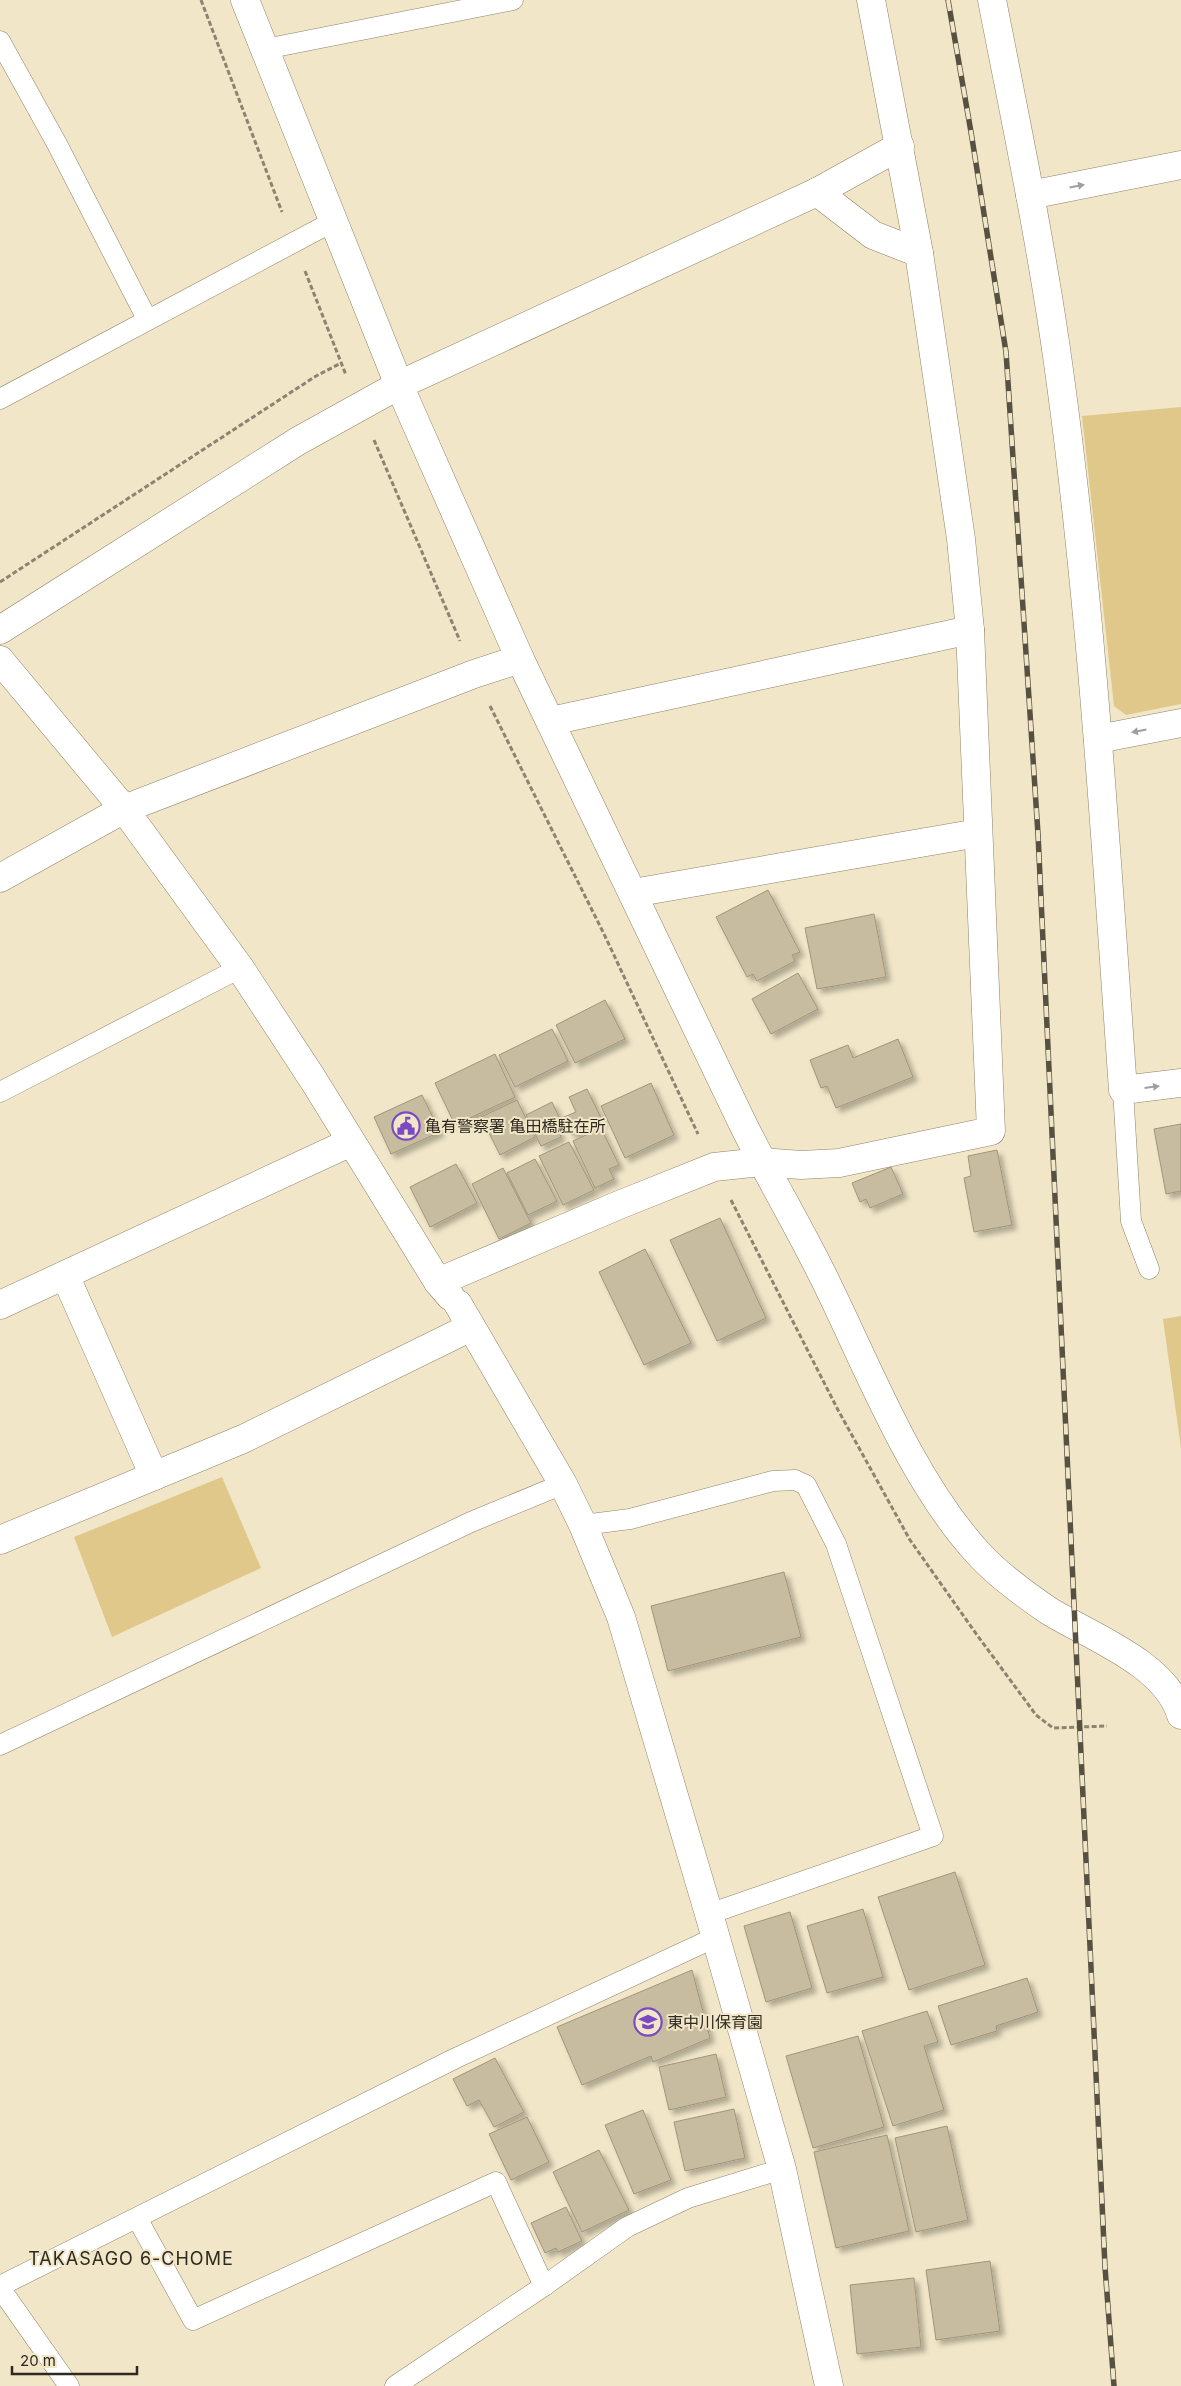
<svg xmlns="http://www.w3.org/2000/svg" width="1181" height="2386" font-family="Inter,'Noto Sans JP',sans-serif">
<style>
.green{fill:#e0c88b}
.building{fill:#c8bca0;stroke:#a0957a;filter:url(#shadow)}
.lines{fill:none;stroke-linecap:round;stroke-linejoin:round}
.service-casing{stroke:#8e8368;stroke-width:21}
.minor-casing{stroke:#8e8368;stroke-width:29}
.tertiary-casing{stroke:#8e8368;stroke-width:29}
.path{stroke:#8c8470;stroke-width:3;stroke-dasharray:5 2.5;stroke-linecap:butt}
.service{stroke:#fff;stroke-width:20}
.minor{stroke:#fff;stroke-width:28}
.tertiary{stroke:#fff;stroke-width:28}
.rail-casing{stroke:#575142;stroke-width:5.5}
.rail{stroke:#f1e6c8;stroke-width:4;stroke-dasharray:11;stroke-linecap:butt}
.oneway{fill:#a19f9a}
.labels{text-anchor:middle;stroke-width:4;stroke-linejoin:round;paint-order:stroke}
.poi-label{font-size:16px;fill:#2f2a1f;stroke:#f1e6c8;text-anchor:start}
.neighbourhood-label{font-size:18px;letter-spacing:1px;fill:#2f2a1f;stroke:#f1e6c8}
</style>
<defs>
<filter id="shadow"><feDropShadow dx="4.5" dy="4.5" stdDeviation="2.5" flood-color="#0004"/></filter>
</defs>
<rect width="100%" height="100%" fill="#f1e6c8"/>
<!-- green -->
<g class="green">
<path d="M1181 407V704L1126 715 1114 706 1082 416Z"/>
<path d="M1181 1316V1448L1163 1319Z"/>
<path d="M222 1477 261 1568 112 1637 74 1537Z"/>
</g>
<!-- building -->
<g class="building">
<path d="M768 890 800 952 792 955 795 961 757 981 753 974 747 977 716 917Z"/>
<path d="M874 914 886 977 817 989 805 928Z"/>
<path d="M798 973 818 1009 771 1034 752 999Z"/>
<path d="M605 1000 625 1039 575 1063 556 1025Z"/>
<path d="M552 1029 568 1061 515 1087 499 1055Z"/>
<path d="M898 1039 913 1077 836 1108 827 1086 821 1088 810 1060 848 1045 853 1058Z"/>
<path d="M495 1054 515 1097 455 1125 435 1083Z"/>
<path d="M651 1083 674 1135 625 1158 601 1106Z"/>
<path d="M587 1089 603 1122 572 1135 564 1117 576 1112 569 1097Z"/>
<path d="M422 1095 440 1132 391 1154 374 1117Z"/>
<path d="M517 1100 535 1137 500 1155 481 1117Z"/>
<path d="M552 1102 560 1119 555 1122 561 1137 541 1146 526 1115Z"/>
<path d="M1181 1124V1191L1166 1194 1154 1129Z"/>
<path d="M601 1128 619 1165 609 1169 614 1179 595 1188 573 1141Z"/>
<path d="M569 1142 594 1190 563 1205 539 1156Z"/>
<path d="M997 1150 1012 1225 974 1232 964 1178 971 1176 968 1156Z"/>
<path d="M535 1159 557 1201 528 1215 507 1173Z"/>
<path d="M456 1164 477 1203 430 1227 410 1187Z"/>
<path d="M891 1167 903 1194 870 1208 866 1199 860 1202 852 1183Z"/>
<path d="M503 1168 531 1223 499 1239 472 1184Z"/>
<path d="M720 1218 766 1318 717 1341 670 1240Z"/>
<path d="M645 1249 691 1343 644 1365 599 1272Z"/>
<path d="M784 1572 801 1637 668 1671 651 1606Z"/>
<path d="M955 1872 985 1965 909 1990 878 1897Z"/>
<path d="M863 1909 883 1977 827 1993 807 1926Z"/>
<path d="M790 1912 812 1988 766 2002 744 1926Z"/>
<path d="M692 1970 710 2038 653 2062 651 2056 582 2085 557 2027Z"/>
<path d="M1027 1978 1038 2012 996 2026 997 2031 951 2045 938 2006Z"/>
<path d="M927 2011 938 2042 924 2046 944 2110 893 2126 862 2031Z"/>
<path d="M858 2036 884 2127 813 2148 786 2056Z"/>
<path d="M716 2054 726 2097 669 2110 659 2067Z"/>
<path d="M495 2058 524 2112 494 2127 479 2100 467 2106 453 2079Z"/>
<path d="M734 2109 745 2158 685 2171 674 2122Z"/>
<path d="M643 2110 671 2180 634 2194 605 2125Z"/>
<path d="M527 2117 549 2162 511 2180 489 2134Z"/>
<path d="M947 2126 968 2220 916 2232 895 2138Z"/>
<path d="M887 2135 909 2231 836 2248 814 2152Z"/>
<path d="M599 2150 629 2210 582 2232 553 2172Z"/>
<path d="M566 2207 582 2241 558 2252 556 2248 545 2253 531 2223Z"/>
<path d="M990 2261 1000 2331 936 2340 926 2270Z"/>
<path d="M914 2278 921 2347 857 2354 850 2285Z"/>
</g>
<g class="lines">
<!-- service casing -->
<g class="service-casing">
<g id="service">
<path d="M0 41 57 144 147 319"/>
<path d="M265 49 513 0"/>
<path d="M0 399 334 221"/>
<path d="M1123 1090 1131 1221 1149 1269"/>
<path d="M0 1092 240 968"/>
<path d="M583 1525 630 1519 773 1481 795 1480 806 1485 836 1544 933 1836 709 1914"/>
<path d="M0 1745 471 1522 563 1484"/>
<path d="M137 2218 193 2320 496 2182 544 2286"/>
<path d="M0 2286 456 2058 716 1937"/>
<path d="M0 2288 69 2386"/>
<path d="M395 2386 544 2286 627 2227 688 2198 782 2169"/>
</g>
</g>
<!-- minor casing -->
<g class="minor-casing">
<g id="minor">
<path d="M992 0C1016 123 1042 246 1059 370 1092 609 1106 850 1123 1090L1181 1083"/>
<path d="M817 192 873 235 919 253"/>
<path d="M1030 195 1181 165"/>
<path d="M0 630 298 441 399 385 817 192 900 146"/>
<path d="M0 660 124 809 240 968 314 1081 438 1282 450 1296"/>
<path d="M551 721 970 630"/>
<path d="M1098 739 1181 723"/>
<path d="M0 878 124 809 474 674 520 659"/>
<path d="M633 893 978 833"/>
<path d="M65 1275 154 1476"/>
<path d="M438 1282 619 1205 714 1167 761 1162 801 1165 839 1163 991 1131 970 630 961 539 919 253 871 0"/>
<path d="M0 1305 351 1142"/>
<path d="M0 1540 243 1439 471 1327"/>
</g>
</g>
<!-- tertiary casing -->
<g class="tertiary-casing">
<g id="tertiary">
<path d="M245 0 399 385 520 659 740 1118C767 1174 800 1228 827 1284 870 1372 912 1481 978 1553 996 1573 1027 1596 1049 1611 1092 1637 1166 1664 1181 1715"/>
<path d="M458 1304 563 1484 583 1525 621 1617 709 1914 782 2169 829 2386"/>
</g>
</g>
<!-- path -->
<g class="path">
<path d="M201 0 282 212"/>
<path d="M305 271 346 375"/>
<path d="M374 440 460 641"/>
<path d="M0 582 316 376 341 363"/>
<path d="M490 706 604 934 698 1134"/>
<path d="M731 1200 838 1410 910 1540 977 1635 1036 1715 1053 1728 1107 1726"/>
</g>
<!-- service -->
<use href="#service" class="service"/>
<!-- minor -->
<use href="#minor" class="minor"/>
<!-- tertiary -->
<use href="#tertiary" class="tertiary"/>
<!-- rail casing -->
<g class="rail-casing">
<path id="rail" d="M948 0 971 132 1006 352 1038 834 1105 2267 1114 2386"/>
</g>
<!-- rail -->
<use href="#rail" class="rail"/>
</g>
<!-- one-way arrows -->
<defs><path id="oneway-solid" d="M-6-.8H1V-3.2L6.5 0L1 3.2V.8H-6Z" transform="scale(1.25)"/></defs>
<g class="oneway">
<use href="#oneway-solid" transform="translate(1077 186) rotate(-11)"/>
<use href="#oneway-solid" transform="translate(1139 731) rotate(169)"/>
<use href="#oneway-solid" transform="translate(1152 1087) rotate(-7)"/>
</g>
<!-- icons -->
<defs>
<g id="civic-ring" transform="scale(1.4375)"><circle r="9.5" fill="#f1e6c8" stroke="#7b49c1" stroke-width="1.5"/><path d="M-.6-6.5H3V-4.5H.6V-3L4-1V1h2V6H-6V1h2V-1L-.6-3ZM-1.2 2.5V6h2.4V2.5Z" fill="#7b49c1"/></g>
<g id="school-ring" transform="scale(1.4375)"><circle r="9.5" fill="#f1e6c8" stroke="#7b49c1" stroke-width="1.5"/><path d="M0-5L7-2L0 1L-7-2ZM-4 1L0 2.5L4 1V4Q0 6-4 4Z" fill="#7b49c1"/></g>
</defs>
<g fill-rule="evenodd">
<use href="#civic-ring" x="406" y="1126"/>
<use href="#school-ring" x="648" y="2022"/>
</g>
<g class="labels">
<!-- poi labels -->
<g class="poi-label">
<text x="425" y="1132">亀有警察署 亀田橋駐在所</text>
<text x="667" y="2028">東中川保育園</text>
</g>
<!-- neighbourhood labels -->
<g class="neighbourhood-label">
<text x="131" y="2265">TAKASAGO 6-CHOME</text>
</g>
</g>
<!-- scale -->
<path d="M12 2366v8h125v-8" fill="none" stroke="#2f2a1f" stroke-width="2.5"/>
<text x="20" y="2366" font-size="15" fill="#2f2a1f" stroke="#f1e6c8" stroke-width="4" paint-order="stroke">20 m</text>
</svg>
